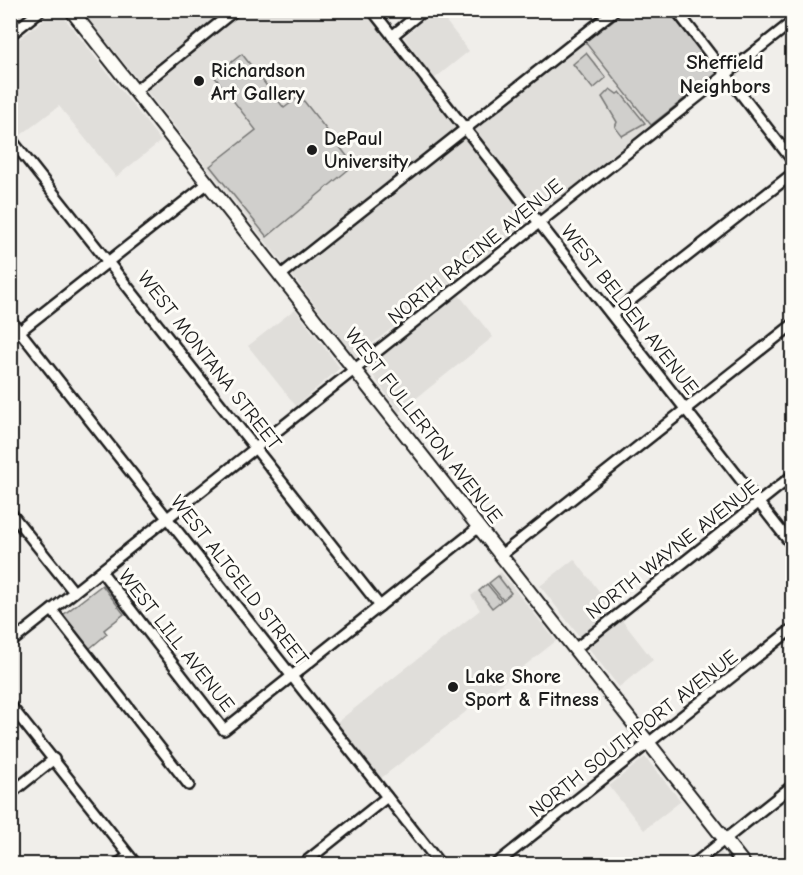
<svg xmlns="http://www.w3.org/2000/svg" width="803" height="875" font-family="'Comic Neue',sans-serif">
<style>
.built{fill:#e0deda}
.green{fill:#d0cfcc;stroke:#767674;stroke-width:1.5}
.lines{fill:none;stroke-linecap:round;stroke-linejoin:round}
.minor-casing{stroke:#1c1c1c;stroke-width:14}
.major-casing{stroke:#1c1c1c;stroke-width:16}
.minor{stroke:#fdfcf7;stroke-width:9}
.major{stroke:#fdfcf7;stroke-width:12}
.poi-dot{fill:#1c1c1c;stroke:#fdfcf7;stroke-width:2}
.labels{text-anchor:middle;stroke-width:6;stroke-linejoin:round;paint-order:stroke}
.poi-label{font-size:20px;font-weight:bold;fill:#1c1c1c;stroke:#fdfcf7;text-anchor:start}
.street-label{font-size:20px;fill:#1c1c1c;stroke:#fdfcf7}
.neighbourhood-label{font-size:21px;font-weight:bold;fill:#1c1c1c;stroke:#fdfcf7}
</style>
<rect width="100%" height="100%" fill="#f0eeea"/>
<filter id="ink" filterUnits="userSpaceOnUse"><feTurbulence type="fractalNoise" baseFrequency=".0167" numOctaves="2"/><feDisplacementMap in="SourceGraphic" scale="12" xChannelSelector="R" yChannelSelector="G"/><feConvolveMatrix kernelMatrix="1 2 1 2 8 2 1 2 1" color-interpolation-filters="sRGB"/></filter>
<g filter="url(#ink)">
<!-- built -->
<g class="built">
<path d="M11 10H31V11L11 28Z"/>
<path d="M435 10 438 11 469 51 434 79 404 37Z"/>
<path d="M55 11H59L161 141 116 177 59 106 17 138 11 130V45Z"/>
<path d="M82 11H225L137 79Z"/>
<path d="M243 11H367L458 126 456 131 285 266 145 89Z"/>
<path d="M585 42 651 125 556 201V204L542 215 475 129Z"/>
<path d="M464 138 531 219 530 221 355 357 292 275Z"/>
<path d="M459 295 493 337 399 412 367 367Z"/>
<path d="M295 309 340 368 296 406 248 346Z"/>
<path d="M574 559 653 660 619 687 540 586Z"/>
<path d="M501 572 556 641 380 779 336 723 480 610 471 596Z"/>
<path d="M645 757 681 801 644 830 609 786Z"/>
<path d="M718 849 732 864H702L710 855Z"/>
</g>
<!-- green -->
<g class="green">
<path d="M625 11H669L717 73 651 125 585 42Z"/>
<path d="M586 53 606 78 593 89 573 64Z"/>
<path d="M242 54 284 108 300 96 354 165 267 237 210 166 256 130 214 76Z"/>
<path d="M610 89 617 94 620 92 645 123 622 136 615 127 617 122 602 97Z"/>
<path d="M498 576 511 593 503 600 489 583Z"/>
<path d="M487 584 501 601 492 608 479 591Z"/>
<path d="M102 585 124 614 104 630 107 634 89 649 63 615Z"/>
</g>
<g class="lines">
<!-- minor casing -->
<g class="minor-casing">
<g id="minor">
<path d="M372 10 792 545"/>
<path d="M676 10 792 160"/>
<path d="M10 35 41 10"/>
<path d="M392 36 424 10"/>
<path d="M135 91 235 10"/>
<path d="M10 138 380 606"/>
<path d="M281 275 615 10"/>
<path d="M612 315 792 174"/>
<path d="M10 319 440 864"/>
<path d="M10 339 208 183"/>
<path d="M10 512 74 592"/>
<path d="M501 555 792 325"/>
<path d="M101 571 224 730 479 527"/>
<path d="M52 610 189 785"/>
<path d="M10 643 792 22"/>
<path d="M575 649 792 476"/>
<path d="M10 705 136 864"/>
<path d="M10 794 54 759"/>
<path d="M118 864 129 856"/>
<path d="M303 864 387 797"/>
<path d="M496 864 792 629"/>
<path d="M694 864 792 786"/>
</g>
</g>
<!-- major casing -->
<g class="major-casing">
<path id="major" d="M71 10 744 864"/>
</g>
<!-- minor -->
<use href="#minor" class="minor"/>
<!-- major -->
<use href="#major" class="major"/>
</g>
</g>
<!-- markers -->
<g class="poi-dot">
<circle cx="199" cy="81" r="6"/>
<circle cx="312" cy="150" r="6"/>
<circle cx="453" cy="687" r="6"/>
</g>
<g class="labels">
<!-- poi labels -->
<g class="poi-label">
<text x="211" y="77">Richardson<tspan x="211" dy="23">Art Gallery</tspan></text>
<text x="324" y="145">DePaul<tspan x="324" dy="23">University</tspan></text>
<text x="465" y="683">Lake Shore<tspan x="465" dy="23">Sport &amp; Fitness</tspan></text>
</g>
<!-- street labels -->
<g class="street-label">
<text transform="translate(475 251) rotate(-39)" y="7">NORTH RACINE AVENUE</text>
<text transform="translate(630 309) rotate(52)" y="7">WEST BELDEN AVENUE</text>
<text transform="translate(210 360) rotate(52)" y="7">WEST MONTANA STREET</text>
<text transform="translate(424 425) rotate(52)" y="7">WEST FULLERTON AVENUE</text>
<text transform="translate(672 549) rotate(-38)" y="7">NORTH WAYNE AVENUE</text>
<text transform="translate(240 580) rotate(52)" y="7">WEST ALTGELD STREET</text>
<text transform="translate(177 640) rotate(52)" y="7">WEST LILL AVENUE</text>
<text transform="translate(633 733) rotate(-38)" y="7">NORTH SOUTHPORT AVENUE</text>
</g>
<!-- neighbourhood labels -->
<g class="neighbourhood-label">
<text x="725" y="69">Sheffield<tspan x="725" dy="24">Neighbors</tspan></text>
</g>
</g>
<!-- margin -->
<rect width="803" height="875" fill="none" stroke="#fdfcf7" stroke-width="36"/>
<rect x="18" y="18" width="767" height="839" fill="none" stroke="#1c1c1c" stroke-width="2" filter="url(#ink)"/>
</svg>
